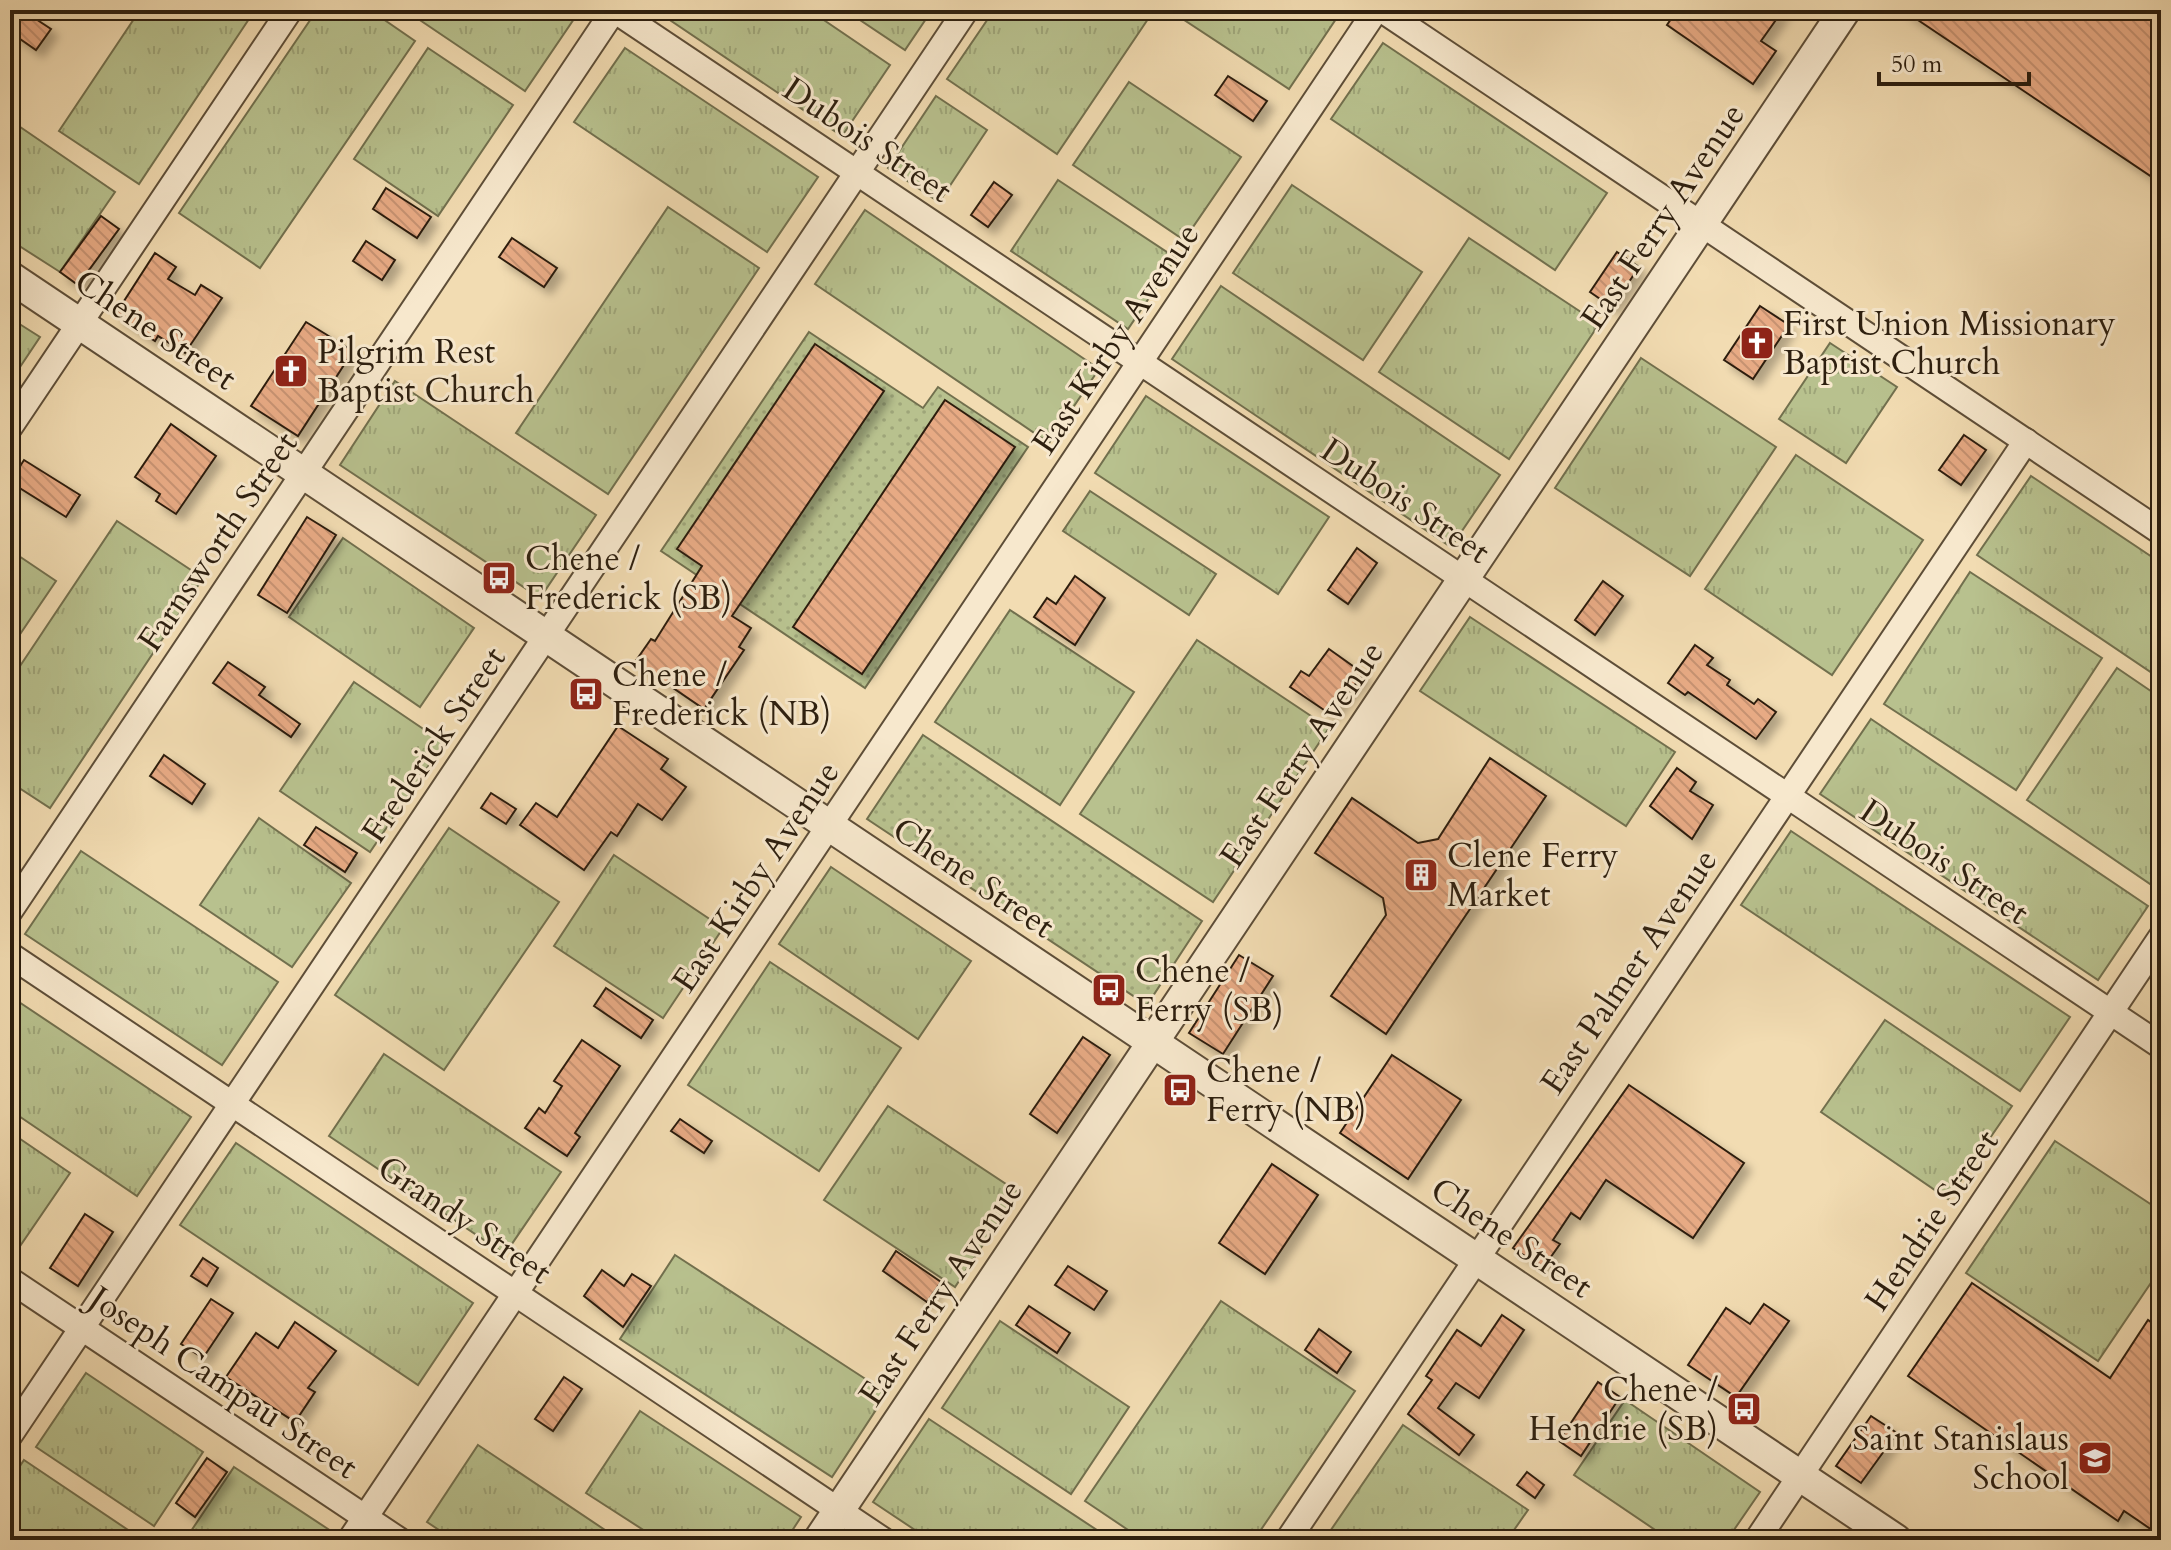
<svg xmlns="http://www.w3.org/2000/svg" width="2171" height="1550" font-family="Cardo,serif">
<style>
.grass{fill:url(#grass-tufts);stroke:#72704e;stroke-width:2}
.park{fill:url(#park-dots);stroke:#72704e;stroke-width:2}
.building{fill:url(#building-back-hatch);stroke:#2d1f0f;stroke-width:2;filter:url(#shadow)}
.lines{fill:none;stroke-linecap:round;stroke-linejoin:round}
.minor-casing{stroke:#5e4e38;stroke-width:28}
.tertiary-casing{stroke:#5e4e38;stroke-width:34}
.minor{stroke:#f7e8cd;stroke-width:24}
.tertiary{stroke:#f7e8cd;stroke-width:30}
.labels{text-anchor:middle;stroke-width:6;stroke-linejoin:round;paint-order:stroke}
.street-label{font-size:34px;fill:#2d1f0f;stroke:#f7e8cd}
.poi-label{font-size:34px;fill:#2d1f0f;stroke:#f7e8cd;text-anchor:start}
</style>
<defs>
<pattern id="grass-tufts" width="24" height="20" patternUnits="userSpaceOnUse" patternTransform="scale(2)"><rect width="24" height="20" fill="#b8c18e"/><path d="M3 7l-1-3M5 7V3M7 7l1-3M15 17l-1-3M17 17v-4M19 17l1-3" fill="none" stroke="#9ea579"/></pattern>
<pattern id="park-dots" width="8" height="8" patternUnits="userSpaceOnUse" patternTransform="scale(2)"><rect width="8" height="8" fill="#b8c18e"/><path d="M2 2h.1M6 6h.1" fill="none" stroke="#9ea579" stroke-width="1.8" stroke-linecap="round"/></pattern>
<pattern id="building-back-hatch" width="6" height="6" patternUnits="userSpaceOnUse" patternTransform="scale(2)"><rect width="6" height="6" fill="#e7aa84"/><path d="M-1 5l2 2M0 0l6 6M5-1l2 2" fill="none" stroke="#c69271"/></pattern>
<filter id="shadow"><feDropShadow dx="7" dy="7" stdDeviation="4" flood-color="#0004"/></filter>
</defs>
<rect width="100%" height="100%" fill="#f2dcb2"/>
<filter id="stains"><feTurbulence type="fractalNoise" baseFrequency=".0025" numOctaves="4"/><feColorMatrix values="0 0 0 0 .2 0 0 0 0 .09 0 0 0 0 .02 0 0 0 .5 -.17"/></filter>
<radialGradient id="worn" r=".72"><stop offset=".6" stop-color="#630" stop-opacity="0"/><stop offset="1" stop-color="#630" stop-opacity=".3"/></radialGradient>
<!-- grass -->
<g class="grass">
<path d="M140 10H255L139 184 59 131Z"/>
<path d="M317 10H370L415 41 260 268 179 213Z"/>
<path d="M405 10H567L576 16 525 91Z"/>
<path d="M655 10H809L890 65 842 136Z"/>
<path d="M845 10H932L905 50Z"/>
<path d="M994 10H1135L1148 19 1057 154 947 79Z"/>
<path d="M1169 10H1335L1340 13 1289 89Z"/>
<path d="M1383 43 1607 193 1555 270 1331 119Z"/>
<path d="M428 48 513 105 438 216 354 159Z"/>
<path d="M625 48 818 177 767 252 574 122Z"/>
<path d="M1129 82 1241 157 1184 240 1073 165Z"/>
<path d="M936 96 987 130 939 202 888 168Z"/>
<path d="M10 120 115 192 60 272 10 240Z"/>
<path d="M1058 180 1176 258 1128 329 1011 251Z"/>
<path d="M1292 185 1422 272 1363 360 1233 273Z"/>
<path d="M668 207 759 268 608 494 516 433Z"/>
<path d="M865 210 1099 369 1049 443 815 284Z"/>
<path d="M1469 238 1599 324 1509 459 1379 372Z"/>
<path d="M1221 286 1500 475 1451 547 1172 359Z"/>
<path d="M10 318 40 337 10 382Z"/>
<path d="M1830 343 1897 387 1846 463 1779 419Z"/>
<path d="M1641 358 1776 447 1690 576 1555 488Z"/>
<path d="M395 381 596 515 540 598 340 465Z"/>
<path d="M1146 396 1329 517 1278 594 1095 473Z"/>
<path d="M1796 455 1923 540 1832 675 1705 589Z"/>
<path d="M2031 476 2161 563V679L1977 555Z"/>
<path d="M1090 491 1216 574 1189 615 1063 531Z"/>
<path d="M117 521 203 578 50 808 10 782V681Z"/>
<path d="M343 538 474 628 420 707 289 617Z"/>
<path d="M10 550 56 581 10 649Z"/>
<path d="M1970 572 2102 658 2016 790 1884 704Z"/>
<path d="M1010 610 1134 692 1060 805 935 722Z"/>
<path d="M1470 617 1675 752 1626 826 1420 691Z"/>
<path d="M1197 640 1329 728 1213 902 1080 814Z"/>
<path d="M2117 668 2161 698V881L2156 888 2027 800Z"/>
<path d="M354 682 444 743 370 852 280 791Z"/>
<path d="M1871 719 2148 906 2098 980 1820 794Z"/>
<path d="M259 818 351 883 292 967 200 905Z"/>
<path d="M449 828 559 902 444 1070 335 995Z"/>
<path d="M1791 831 2070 1017 2020 1091 1741 905Z"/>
<path d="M81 851 278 982 222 1065 25 934Z"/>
<path d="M614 855 723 928 663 1018 554 946Z"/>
<path d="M831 867 971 961 918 1039 779 944Z"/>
<path d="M770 962 901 1048 819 1171 688 1085Z"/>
<path d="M10 996 191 1117 137 1196 10 1110Z"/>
<path d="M1885 1020 2012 1106 1948 1199 1821 1112Z"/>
<path d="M384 1054 561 1172 505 1254 329 1136Z"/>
<path d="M888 1106 1018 1192 955 1287 824 1200Z"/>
<path d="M10 1132 70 1173 18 1249 10 1243Z"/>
<path d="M2055 1141 2161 1211V1268L2098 1361 1966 1273Z"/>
<path d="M236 1143 473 1303 418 1385 180 1225Z"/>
<path d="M675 1255 887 1393 832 1477 620 1339Z"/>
<path d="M1221 1301 1355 1391 1254 1540H1143L1085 1501Z"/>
<path d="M1000 1321 1129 1407 1071 1494 942 1408Z"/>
<path d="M86 1373 203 1452 154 1526 36 1447Z"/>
<path d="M1625 1400 1760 1492 1727 1540H1670L1574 1475Z"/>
<path d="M640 1411 801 1517 786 1540H659L586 1493Z"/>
<path d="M929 1419 1112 1540H930L873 1502Z"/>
<path d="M1403 1425 1528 1510 1507 1540H1324Z"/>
<path d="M478 1445 620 1540H454L427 1522Z"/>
<path d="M24 1460 143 1540H10V1481Z"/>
<path d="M234 1467 331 1531 325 1540H185Z"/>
</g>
<!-- park -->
<g class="park">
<path d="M809 332 923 408 938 387 1028 447 865 688 661 551Z"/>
<path d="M923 735 1202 921 1147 1005 867 819Z"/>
</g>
<!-- building -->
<g class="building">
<path d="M10 10H22L51 29 36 50 10 32Z"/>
<path d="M1677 10H1783L1761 41 1776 51 1753 84 1667 25Z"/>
<path d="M1903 10H2161V164L2152 177Z"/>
<path d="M1228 76 1267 101 1253 121 1215 95Z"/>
<path d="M994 182 1012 195 988 227 971 215Z"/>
<path d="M386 188 431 217 417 238 373 209Z"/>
<path d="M101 216 119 229 78 285 60 272Z"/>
<path d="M512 238 557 268 544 287 499 257Z"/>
<path d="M366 241 395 260 382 280 353 261Z"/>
<path d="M1617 252 1639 267 1612 307 1590 292Z"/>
<path d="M155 253 176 267 168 279 195 295 201 285 222 298 185 353 158 336 155 341 115 315Z"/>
<path d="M1760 306 1789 325 1753 379 1724 360Z"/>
<path d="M306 322 353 351 298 436 251 406Z"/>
<path d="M815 344 884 391 732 616 751 628 739 647 744 650 704 709 635 662 651 639 655 641 702 566 677 549Z"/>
<path d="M945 400 1015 447 862 674 793 627Z"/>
<path d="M171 424 216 456 176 514 156 501 160 494 135 477Z"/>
<path d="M1964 435 1986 450 1961 485 1939 470Z"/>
<path d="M24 460 80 495 66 517 10 482Z"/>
<path d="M307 517 336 535 287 613 258 595Z"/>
<path d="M1357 548 1377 563 1348 604 1328 590Z"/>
<path d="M1075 576 1105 598 1075 645 1034 617 1047 598 1056 604Z"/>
<path d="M1603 581 1623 596 1595 635 1575 620Z"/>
<path d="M1695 645 1713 658 1707 665 1730 680 1727 685 1754 704 1758 699 1776 712 1756 739 1688 692 1685 695 1668 683Z"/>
<path d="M1329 649 1364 674 1330 714 1290 687 1301 671 1309 676Z"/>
<path d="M228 662 265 687 259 695 300 724 291 737 213 683Z"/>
<path d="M618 726 668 759 661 769 686 787 662 820 638 804 617 836 611 832 584 870 520 825 536 803 557 817Z"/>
<path d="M164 755 205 784 192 804 150 776Z"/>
<path d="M1490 758 1546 796 1386 1034 1331 996 1386 915 1383 898 1315 853 1352 798 1418 843 1438 839Z"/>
<path d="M1677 768 1696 782 1690 791 1713 805 1692 839 1650 806Z"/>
<path d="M491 793 516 809 506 824 481 808Z"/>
<path d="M316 827 357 853 345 872 304 845Z"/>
<path d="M1239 955 1273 976 1223 1054 1189 1033Z"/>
<path d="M606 988 653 1020 641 1038 594 1006Z"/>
<path d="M1083 1037 1110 1055 1057 1133 1030 1114Z"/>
<path d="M582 1040 620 1066 575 1133 580 1137 567 1156 525 1128 539 1108 545 1113 562 1086 554 1081Z"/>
<path d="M1392 1055 1461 1100 1408 1179 1340 1133Z"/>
<path d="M1629 1085 1744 1163 1693 1238 1606 1180 1580 1219 1571 1213 1553 1240 1560 1244 1543 1268 1513 1248Z"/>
<path d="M680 1119 712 1141 704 1153 671 1131Z"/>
<path d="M1272 1164 1318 1195 1265 1274 1219 1243Z"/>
<path d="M85 1214 113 1232 78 1286 50 1268Z"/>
<path d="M896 1251 941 1282 927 1302 883 1271Z"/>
<path d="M203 1258 218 1268 207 1286 191 1276Z"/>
<path d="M1068 1266 1107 1291 1094 1310 1055 1285Z"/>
<path d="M602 1270 624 1286 632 1274 651 1286 623 1327 584 1296Z"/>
<path d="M1972 1283 2110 1378 2148 1320 2161 1329V1536L2124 1511 2118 1521 1908 1376Z"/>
<path d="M211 1299 233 1313 203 1358 181 1344Z"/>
<path d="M1764 1304 1789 1321 1736 1397 1688 1365 1726 1308 1750 1324Z"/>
<path d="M1029 1306 1070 1333 1057 1353 1016 1325Z"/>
<path d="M1502 1315 1524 1330 1479 1398 1456 1383 1438 1408 1474 1435 1459 1455 1408 1414 1432 1380 1426 1376 1457 1330 1481 1346Z"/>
<path d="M295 1322 336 1351 308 1388 315 1392 295 1422 226 1377 256 1333 278 1348Z"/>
<path d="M1319 1329 1351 1352 1337 1373 1305 1350Z"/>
<path d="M564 1377 582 1389 553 1431 535 1419Z"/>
<path d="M1598 1382 1620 1397 1581 1456 1559 1441Z"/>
<path d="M1871 1416 1897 1433 1861 1483 1836 1466Z"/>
<path d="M207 1458 227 1472 195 1517 176 1503Z"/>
<path d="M1527 1472 1544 1485 1535 1498 1517 1485Z"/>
</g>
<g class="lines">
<!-- minor casing -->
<g class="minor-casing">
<g id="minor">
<path d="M614 10 2161 1046"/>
<path d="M1382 10 2161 532"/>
<path d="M10 427 290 10"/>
<path d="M10 911 614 10"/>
<path d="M10 955 883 1540"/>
<path d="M10 1280 399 1540"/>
<path d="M10 1435 966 10"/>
<path d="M350 1540 1376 10"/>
<path d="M1288 1540 2026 441"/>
<path d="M1757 1540 2161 937"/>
</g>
</g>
<!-- tertiary casing -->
<g class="tertiary-casing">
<g id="tertiary">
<path d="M10 277 1896 1540"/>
<path d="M819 1540 1845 10"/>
</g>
</g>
<!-- minor -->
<use href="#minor" class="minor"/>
<!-- tertiary -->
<use href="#tertiary" class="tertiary"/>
</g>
<!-- icons -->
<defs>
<g id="church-square" transform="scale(1.8)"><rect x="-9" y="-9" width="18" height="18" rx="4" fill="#8f2418" stroke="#f7e8cd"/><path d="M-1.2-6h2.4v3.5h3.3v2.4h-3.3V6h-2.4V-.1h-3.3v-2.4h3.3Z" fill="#fff"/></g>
<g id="bus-square" transform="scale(1.8)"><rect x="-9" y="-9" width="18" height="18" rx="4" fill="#8f2418" stroke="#f7e8cd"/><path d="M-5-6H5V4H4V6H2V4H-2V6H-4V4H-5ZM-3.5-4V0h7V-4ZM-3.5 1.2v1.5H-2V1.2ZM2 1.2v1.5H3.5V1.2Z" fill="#fff"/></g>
<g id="building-square" transform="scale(1.8)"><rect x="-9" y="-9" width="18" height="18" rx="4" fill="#8f2418" stroke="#f7e8cd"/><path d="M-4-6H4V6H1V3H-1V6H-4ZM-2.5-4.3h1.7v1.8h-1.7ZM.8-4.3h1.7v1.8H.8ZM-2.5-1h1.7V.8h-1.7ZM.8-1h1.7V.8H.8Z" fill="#fff"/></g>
<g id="school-square" transform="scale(1.8)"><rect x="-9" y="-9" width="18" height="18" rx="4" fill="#8f2418" stroke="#f7e8cd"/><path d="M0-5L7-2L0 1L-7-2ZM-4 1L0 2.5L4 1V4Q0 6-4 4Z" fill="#fff"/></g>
</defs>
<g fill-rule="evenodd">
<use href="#church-square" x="1757" y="343"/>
<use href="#church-square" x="291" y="371"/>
<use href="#bus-square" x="499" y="578"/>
<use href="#bus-square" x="586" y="694"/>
<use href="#building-square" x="1421" y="875"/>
<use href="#bus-square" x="1109" y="990"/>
<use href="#bus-square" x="1180" y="1090"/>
<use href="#bus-square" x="1744" y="1409"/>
<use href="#school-square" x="2095" y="1458"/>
</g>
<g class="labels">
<!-- street labels -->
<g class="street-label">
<text transform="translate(868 139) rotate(34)" y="12">Dubois Street</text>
<text transform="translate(1662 216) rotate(-56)" y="12">East Ferry Avenue</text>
<text transform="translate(156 329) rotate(34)" y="12">Chene Street</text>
<text transform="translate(1115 338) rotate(-56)" y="12">East Kirby Avenue</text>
<text transform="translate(1406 500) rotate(34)" y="12">Dubois Street</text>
<text transform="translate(217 541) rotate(-56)" y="12">Farnsworth Street</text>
<text transform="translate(433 744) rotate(-56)" y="12">Frederick Street</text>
<text transform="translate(1301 754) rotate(-56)" y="12">East Ferry Avenue</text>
<text transform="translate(1945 861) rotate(34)" y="12">Dubois Street</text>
<text transform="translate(755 876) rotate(-56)" y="12">East Kirby Avenue</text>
<text transform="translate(974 877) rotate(34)" y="12">Chene Street</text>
<text transform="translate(1628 971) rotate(-56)" y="12">East Palmer Avenue</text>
<text transform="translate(465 1219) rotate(34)" y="12">Grandy Street</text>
<text transform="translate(1931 1220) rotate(-56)" y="12">Hendrie Street</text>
<text transform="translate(1512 1237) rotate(34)" y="12">Chene Street</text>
<text transform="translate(940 1292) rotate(-56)" y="12">East Ferry Avenue</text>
<text transform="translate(224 1382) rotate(34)" y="12">Joseph Campau Street</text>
</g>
<!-- poi labels -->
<g class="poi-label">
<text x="1783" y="335">First Union Missionary<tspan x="1783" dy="39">Baptist Church</tspan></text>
<text x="317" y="363">Pilgrim Rest<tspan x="317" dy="39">Baptist Church</tspan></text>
<text x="525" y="570">Chene /<tspan x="525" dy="39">Frederick (SB)</tspan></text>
<text x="612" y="686">Chene /<tspan x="612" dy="39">Frederick (NB)</tspan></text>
<text x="1447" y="867">Clene Ferry<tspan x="1447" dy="39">Market</tspan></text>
<text x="1135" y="982">Chene /<tspan x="1135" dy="39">Ferry (SB)</tspan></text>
<text x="1206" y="1082">Chene /<tspan x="1206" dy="39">Ferry (NB)</tspan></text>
<text x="1718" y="1401" text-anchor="end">Chene /<tspan x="1718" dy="39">Hendrie (SB)</tspan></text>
<text x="2069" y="1450" text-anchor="end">Saint Stanislaus<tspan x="2069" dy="39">School</tspan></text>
</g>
</g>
<!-- margin -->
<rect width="2171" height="1550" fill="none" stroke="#f2dcb2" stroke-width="40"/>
<rect x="12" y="12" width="2147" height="1526" fill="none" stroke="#2d1f0f" stroke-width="4"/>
<rect x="20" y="20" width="2131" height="1510" fill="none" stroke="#2d1f0f" stroke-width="2"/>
<!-- scale -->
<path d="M1879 72v12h150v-12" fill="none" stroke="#2d1f0f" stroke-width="4"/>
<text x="1891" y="72" font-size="24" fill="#2d1f0f" stroke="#f7e8cd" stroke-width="6" paint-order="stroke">50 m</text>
<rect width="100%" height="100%" filter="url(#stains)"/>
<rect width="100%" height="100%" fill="url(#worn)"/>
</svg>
